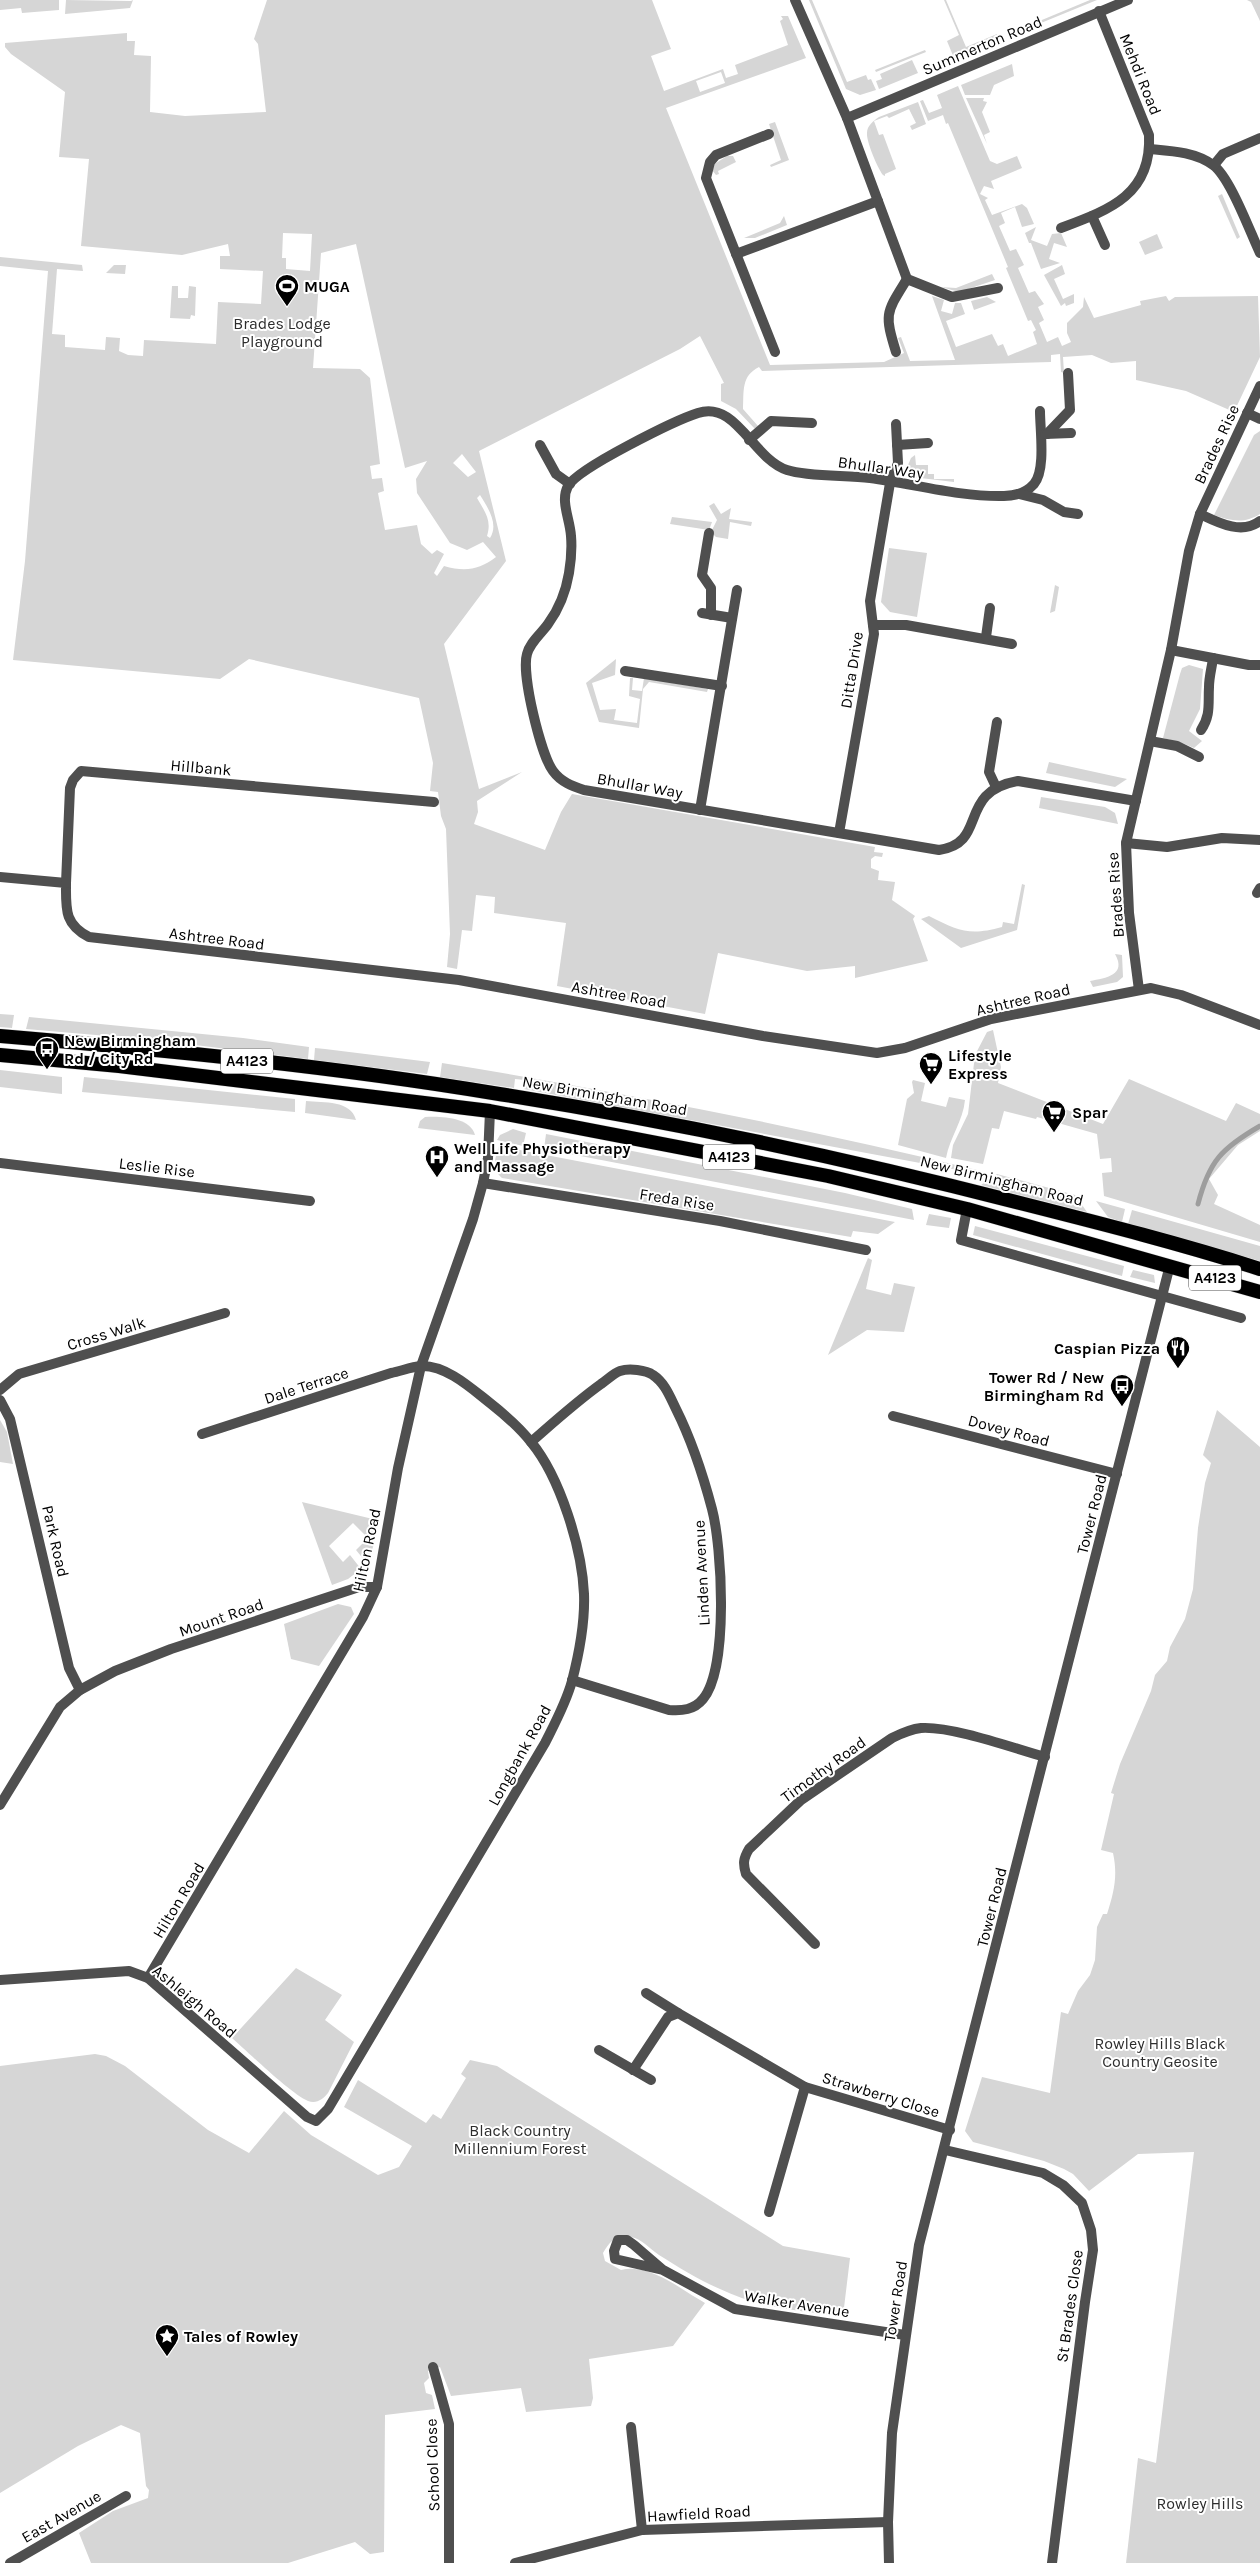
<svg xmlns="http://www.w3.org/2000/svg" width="1260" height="2563" font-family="Karla,sans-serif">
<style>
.green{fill:#d6d6d6;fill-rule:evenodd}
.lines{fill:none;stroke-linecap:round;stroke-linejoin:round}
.stream{stroke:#9d9d9d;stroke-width:5}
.trunk-casing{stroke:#dbdbdb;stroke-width:15}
.minor{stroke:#4f4f4f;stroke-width:10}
.tertiary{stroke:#4f4f4f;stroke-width:10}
.trunk{stroke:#000;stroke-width:14}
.labels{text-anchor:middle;stroke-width:4;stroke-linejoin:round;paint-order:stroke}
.shield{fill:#fff;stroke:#4c4c4c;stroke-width:1}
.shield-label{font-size:15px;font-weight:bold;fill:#000}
.street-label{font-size:16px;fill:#000;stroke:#fff}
.poi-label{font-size:16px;font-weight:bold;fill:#000;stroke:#fff;text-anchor:start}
.park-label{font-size:16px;fill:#2d2d2d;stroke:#fff}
</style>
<rect width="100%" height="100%" fill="#fff"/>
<!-- green -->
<g class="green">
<path d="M0 0H59V10L22 13 21 8 0 10Z"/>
<path d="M66 0 131 1 133 0 130 8 65 14Z"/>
<path d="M267 0H652L671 49 651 56 664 91 723 69 726 78 738 74 735 65 788 45 780 21 783 19 781 16H788L806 58 666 108 770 365 884 362 904 353 898 338 901 337 910 361 955 360 932 296 944 300 941 311 952 314 955 303H961L965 314 946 321 956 347 992 334 998 346 1003 344 1008 356 1037 344 1033 332 1036 330 1031 320 1028 321 1006 268 1008 267 948 123 946 124 943 115 928 121 920 101 923 100 929 113 942 108 937 95 958 86 990 161 997 164 1017 156 1022 168 991 181 994 189 984 186 980 194 988 198 985 200 992 215 1022 204 1027 208 1034 224 1022 227 1015 207 1001 213 1005 223 999 226 1010 251 1016 249 1024 265 1018 268 1029 293 1035 291 1044 304 1038 307 1044 320 1039 323 1047 342 1058 337 1062 346 1071 342 1067 333V323L1083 307 1084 297 1094 318 1141 305 1140 301 1166 296 1169 301 1175 297 1258 296 1260 357 1234 412 1186 391 1136 380V361L1111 363 1092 355 1063 357 1064 373 1061 372 1060 354 1051 355V362L762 371 759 367C741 376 744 391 743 409L758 426 755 429 736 409 721 401V384L724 383 700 336 680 349 479 451 506 561 444 644 479 789 522 772 477 801 478 812 474 824 545 850 561 812 572 794 875 847 874 852 883 853 882 857 875 856 871 859V868L879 871 878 880 895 882 892 900 915 916 913 919 928 961 855 978V966L807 971 718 953 705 1014 557 986 566 923 494 913 495 897 476 895 472 931 462 930 457 969 447 967 450 934 446 829 441 816 438 792 430 791 433 763 419 698 249 659 220 679 13 660 25 561 48 271 0 266V257L82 265 83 271 57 269 52 334 65 335V347L105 350 106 337 120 338 119 351 128 355 143 356 144 340 216 344 218 302 261 304 263 271 220 269V256H230L228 244 182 255 81 246 89 159 59 157 65 92 11 54 5 47V43L127 33V41H135L134 55 151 56 150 112 185 116 266 112 258 44 254 39ZM721 72 725 83 700 92 696 81ZM283 233 312 234 310 271 286 269V258H282ZM356 244 405 468 427 461 416 479 417 493 450 543 467 550 483 542 496 557C479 570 465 572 444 566L437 576 434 573 444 554 437 550 432 554 421 544 417 525 385 530 378 493 384 491 382 478 372 479 370 466 380 464 370 378 360 369 313 368 321 253ZM462 454 476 472 468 477 453 463ZM480 495C488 508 499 524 490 538L487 536C492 520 485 512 477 498Z"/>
<path d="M809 0H812L847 82 866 75 868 80 871 79 876 90 860 95 846 89Z"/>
<path d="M944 0H946L966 47 997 34 1000 40 954 58 947 41 959 35Z"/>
<path d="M1090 0H1097L1014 34 1013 32Z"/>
<path d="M1247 0H1260V21L1251 2Z"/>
<path d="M925 50 926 52 876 72 875 70Z"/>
<path d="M912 60 918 73 879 89 876 81 882 79 880 74Z"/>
<path d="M1012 64 1014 76 994 85 990 95H965L961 85Z"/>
<path d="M966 98H984L983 101 987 102 982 112 990 132 984 135 987 144Z"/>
<path d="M918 102 926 124 912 130 910 126 916 123 909 109 889 118 887 116 874 121 879 135 883 134 896 169 885 174V176L883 175C878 169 866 141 867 133 867 126 873 121 879 117Z"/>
<path d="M775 122 789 160 771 167 770 165 781 160 769 124Z"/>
<path d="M727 156H733L736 162 718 171 719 174 716 175 712 170 713 165Z"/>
<path d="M1222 194 1240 237 1237 239 1218 196Z"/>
<path d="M784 216 787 225 755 238H744L780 223Z"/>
<path d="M1036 227 1031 240 1047 246 1052 234 1061 233 1067 247 1054 243 1049 259 1060 263 1041 269 1031 243H1029L1025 233Z"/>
<path d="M1157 234 1163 248 1145 255 1139 242Z"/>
<path d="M114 265H126L125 274 106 273Z"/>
<path d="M1062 265 1065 274 1054 279 1063 299 1074 294V303L1066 306 1065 303 1061 306 1044 275Z"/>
<path d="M992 274 995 280 959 292 941 287 956 288Z"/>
<path d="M172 286H178V298H188L189 286 196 287 195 316 191 315 190 319 170 318Z"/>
<path d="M987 297 996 302 974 310 971 301Z"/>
<path d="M1260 431V514C1244 524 1231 521 1214 515L1254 435Z"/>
<path d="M915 455 916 465H928V474H934V479H954V482L912 477 908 465 911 458Z"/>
<path d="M714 503 721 514 731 508 729 519 752 522 751 526 730 522 728 539 716 537 711 532 717 520 709 506Z"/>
<path d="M672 517 712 522 709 530 670 524Z"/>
<path d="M889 548 927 553 917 617 890 612 881 602Z"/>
<path d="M1055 585 1059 587 1055 611 1050 613Z"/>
<path d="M616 659 615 675 592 683 600 710 616 709 614 720 637 723 640 699 629 696 630 678H633L632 690 642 691 644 678 708 689 707 692 649 682 643 689 639 728 599 722 586 683Z"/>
<path d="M1189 665 1203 669 1200 709 1189 731 1202 741 1194 748 1182 743 1163 738 1180 674 1182 668Z"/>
<path d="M1049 762 1127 779 1115 787 1046 773Z"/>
<path d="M1041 797 1105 807 1115 813 1118 824 1039 808Z"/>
<path d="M1022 884 1025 885 1017 930 961 948 921 919 929 916C958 931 970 936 1002 927L1003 922 1014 924Z"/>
<path d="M1115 954 1122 955 1123 977 1117 982 1093 987 1090 981C1106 978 1127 975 1115 954Z"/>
<path d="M0 1014 14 1015 12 1028 0 1027Z"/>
<path d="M29 1017 243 1038 309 1047 308 1059 154 1040 26 1029Z"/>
<path d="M993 1030 1001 1067 998 1083 1103 1124 1129 1079 1226 1121 1236 1103 1260 1114V1131L1238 1145 1209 1179 1218 1195 1214 1204 1260 1225V1242L1104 1196 1102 1173 1112 1172 1111 1158 1100 1159 1097 1134 1037 1117 1036 1119 1004 1111 999 1129 992 1128 983 1164 951 1158 953 1145 968 1114 975 1055 987 1032Z"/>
<path d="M315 1048 325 1049 430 1062 427 1074 314 1060Z"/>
<path d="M442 1063C622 1092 800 1127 977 1170L963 1171 524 1089 525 1080 515 1079 514 1088 440 1077Z"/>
<path d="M0 1070 62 1077V1094L0 1087Z"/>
<path d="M84 1077 295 1099V1112L82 1092Z"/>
<path d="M913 1080 925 1083 921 1101 946 1107 949 1097 965 1100C963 1121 950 1137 946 1158L898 1145 907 1099 914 1093 912 1082Z"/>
<path d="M306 1101C324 1103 351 1100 356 1120L305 1113Z"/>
<path d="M425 1117C441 1116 470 1117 475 1135L418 1128 420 1121Z"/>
<path d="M513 1129 526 1133 523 1146 497 1140 500 1135Z"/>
<path d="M546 1134 845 1193 912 1209 914 1220 544 1149Z"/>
<path d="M499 1146 895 1222 878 1234 853 1231 851 1237 502 1178C491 1168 495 1159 499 1146Z"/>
<path d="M997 1174 1075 1195 1087 1212 981 1185Z"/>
<path d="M1096 1201 1125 1209 1122 1222 1108 1217Z"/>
<path d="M1132 1210 1260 1246V1261L1128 1224Z"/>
<path d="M929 1214 951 1218 949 1228 926 1225Z"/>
<path d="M975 1226 1124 1266 1122 1276 973 1235Z"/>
<path d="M868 1258 872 1260 866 1289 891 1295 894 1283 915 1287 904 1332 867 1330 828 1355Z"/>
<path d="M1133 1270 1154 1275 1155 1283 1130 1277Z"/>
<path d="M1217 1410 1260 1447V2563H1126L1138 2458 1156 2463 1194 2152 1138 2154 1089 2191 1073 2174 1064 2169 1044 2161 973 2142 965 2131 982 2077 1050 2093 1061 2012 1068 2014 1078 1991 1090 1975 1095 1960 1097 1927 1103 1914H1107C1114 1892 1118 1876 1113 1853L1101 1850 1114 1794 1111 1793 1120 1764 1151 1691 1155 1675 1167 1661 1170 1647 1185 1619 1193 1589 1198 1528 1205 1483 1211 1463 1203 1455Z"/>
<path d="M0 1420 7 1432 13 1464 0 1462Z"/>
<path d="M302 1502 377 1520C375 1534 376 1550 365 1561L356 1550 368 1538 353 1523 329 1546 343 1562 350 1555 361 1569 348 1579 332 1585Z"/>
<path d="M338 1604 351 1607 354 1614 319 1666 291 1659 284 1624Z"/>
<path d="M296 1968 342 1995 325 2020 354 2042 328 2093C323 2099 317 2104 308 2101 291 2094 248 2052 232 2038Z"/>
<path d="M95 2054 106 2056 125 2066 208 2130 249 2153 284 2111 311 2135 378 2175 399 2167 412 2146 344 2107 358 2080 426 2123 433 2114 441 2119 466 2078 461 2074 470 2060 497 2066 783 2246 850 2258 843 2316C800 2311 759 2308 720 2289 699 2280 678 2267 659 2255 650 2249 642 2239 631 2237 616 2235 610 2241 603 2253L605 2261 621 2270C650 2263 680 2289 705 2303L673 2346 589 2359 593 2398 591 2406 526 2412 521 2388 451 2396 440 2367 428 2371 429 2378 424 2383 426 2393 432 2395 435 2409 385 2415 384 2552 370 2554 355 2542 288 2563H91L79 2533 113 2511 148 2498 149 2490 146 2486 140 2433 121 2425 78 2446 0 2493V2066Z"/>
</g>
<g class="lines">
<!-- stream -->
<path class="stream" d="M1198 1204C1209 1161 1222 1148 1260 1126"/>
<!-- trunk casing -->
<g class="trunk-casing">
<g id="trunk">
<path d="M0 1036C165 1050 330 1066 493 1093 672 1121 849 1159 1024 1204 1103 1224 1182 1244 1260 1269"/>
<path d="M0 1055 119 1066 490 1111 828 1176 967 1209 1260 1292"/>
</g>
</g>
<!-- minor -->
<g class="minor">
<path d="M795 0 847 118 1128 0"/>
<path d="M847 118 907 279"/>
<path d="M769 134 716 155 710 162 706 178 775 352"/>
<path d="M1150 149C1172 151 1195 152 1213 165 1230 177 1250 232 1260 253"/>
<path d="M1214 165 1223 154 1260 138"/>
<path d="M1092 216 1105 245"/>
<path d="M1061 228C1109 210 1152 195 1149 135L1099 11"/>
<path d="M736 254 878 201"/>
<path d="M896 352C884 313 886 313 907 279L952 297 998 288"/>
<path d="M1040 411C1040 430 1046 470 1034 484 1026 493 1016 496 1004 496 959 497 915 484 870 478 846 475 809 477 787 470 753 459 736 400 698 413 676 420 578 468 568 486 560 501 570 519 571 536 572 548 571 561 569 573 566 591 559 609 548 624 541 634 530 642 527 654 521 674 541 755 553 771 561 782 572 786 584 790L939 850C989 843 956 792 1018 781L1136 801"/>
<path d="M1247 413 1260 419"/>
<path d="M1045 434 1071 433"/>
<path d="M1047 434 1070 410 1068 373"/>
<path d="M749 440 771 421 812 423"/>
<path d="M540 445 556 474 570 484"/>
<path d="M897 445 928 443"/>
<path d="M1019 494 1043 500 1064 512 1078 514"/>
<path d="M1200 514C1219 523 1242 535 1260 521"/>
<path d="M709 533 702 575 711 588V615"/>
<path d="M702 613 732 618"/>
<path d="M873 625H906L1012 644"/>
<path d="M986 637 990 608"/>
<path d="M1171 650 1249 665H1260"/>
<path d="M625 671 722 686"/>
<path d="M1201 730C1211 715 1208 704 1209 687 1209 677 1212 667 1213 658"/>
<path d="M1150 741 1177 746 1199 757"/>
<path d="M996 787 989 772 997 722"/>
<path d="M700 810 737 590"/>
<path d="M839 833 874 634 870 601 890 483 898 463 896 424"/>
<path d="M1126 843 1167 847 1222 838 1260 840"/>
<path d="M0 877 66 883C66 909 64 924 89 937L459 980 763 1036 877 1053 905 1048 991 1019 1151 988 1181 995 1260 1025"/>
<path d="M66 883 70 788 73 780 81 771 434 802"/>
<path d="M1257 893 1260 888"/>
<path d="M1139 990 1129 913 1126 843 1171 650 1189 551 1200 514 1260 386"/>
<path d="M0 1163 310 1201"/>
<path d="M483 1183 720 1221 866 1250"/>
<path d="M967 1209 961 1240 1241 1318"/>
<path d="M0 1390 19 1374 225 1313"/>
<path d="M0 1400 10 1419 69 1668 80 1690"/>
<path d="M893 1416 1117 1474"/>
<path d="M531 1442C554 1422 576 1402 601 1384 607 1380 614 1373 620 1371 629 1368 646 1370 653 1375 665 1383 670 1397 676 1409 692 1441 703 1475 712 1509 722 1547 729 1668 703 1699 694 1710 682 1711 669 1710L572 1680"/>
<path d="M0 1805 60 1707 80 1690 115 1671 171 1649 359 1587H377"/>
<path d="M815 1944 746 1874C743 1864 743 1859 749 1849L801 1800 892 1738C902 1733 911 1729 921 1728 952 1726 1013 1748 1045 1757"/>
<path d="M148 1978 363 1617 377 1587 398 1468 421 1366 473 1219 483 1183 488 1158 490 1111"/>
<path d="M0 1980 129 1971 148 1978 307 2117 316 2121 328 2109 545 1743C555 1723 566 1703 572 1681 579 1654 585 1621 584 1594 582 1548 560 1477 531 1442 519 1427 504 1414 490 1403 471 1388 446 1365 421 1366 411 1367 401 1371 391 1373L202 1434"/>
<path d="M646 1993 678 2013"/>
<path d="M599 2050 651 2080"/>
<path d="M633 2070 668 2017 678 2013 805 2087 950 2130"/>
<path d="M945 2150 1043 2173 1063 2185 1082 2203 1091 2230 1093 2250 1085 2302 1052 2563"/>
<path d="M769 2212 805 2087"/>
<path d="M663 2270 615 2259 614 2251 618 2240H627L634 2245 663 2270 735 2309 905 2335"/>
<path d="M433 2367 449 2424V2563"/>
<path d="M631 2427 642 2530"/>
<path d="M10 2563 126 2496"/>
<path d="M515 2563 642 2530 888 2522"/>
</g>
<!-- tertiary -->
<path class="tertiary" d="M889 2563 888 2522 892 2433 919 2245 1170 1265"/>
<!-- trunk -->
<use href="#trunk" class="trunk"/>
</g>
<!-- icons -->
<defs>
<g id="stadium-pin" transform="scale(1.25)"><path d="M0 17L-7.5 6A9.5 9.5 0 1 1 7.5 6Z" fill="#000" stroke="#fff"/><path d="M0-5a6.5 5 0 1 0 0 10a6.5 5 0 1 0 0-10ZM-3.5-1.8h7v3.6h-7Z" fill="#fff"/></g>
<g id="bus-pin" transform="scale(1.25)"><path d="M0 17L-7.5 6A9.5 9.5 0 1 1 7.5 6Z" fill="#000" stroke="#fff"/><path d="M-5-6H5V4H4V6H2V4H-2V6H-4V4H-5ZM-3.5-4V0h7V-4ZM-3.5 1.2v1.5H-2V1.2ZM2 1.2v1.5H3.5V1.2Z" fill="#fff"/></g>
<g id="supermarket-pin" transform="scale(1.25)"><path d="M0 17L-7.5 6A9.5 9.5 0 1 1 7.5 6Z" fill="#000" stroke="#fff"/><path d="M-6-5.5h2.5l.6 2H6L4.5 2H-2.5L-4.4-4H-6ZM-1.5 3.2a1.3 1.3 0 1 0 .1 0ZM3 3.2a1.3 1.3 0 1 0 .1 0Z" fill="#fff"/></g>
<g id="hospital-pin" transform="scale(1.25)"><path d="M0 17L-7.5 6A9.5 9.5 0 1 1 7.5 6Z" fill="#000" stroke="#fff"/><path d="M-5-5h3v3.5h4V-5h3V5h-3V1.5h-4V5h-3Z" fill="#fff"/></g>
<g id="restaurant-pin" transform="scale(1.25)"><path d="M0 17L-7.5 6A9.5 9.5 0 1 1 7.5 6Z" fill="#000" stroke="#fff"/><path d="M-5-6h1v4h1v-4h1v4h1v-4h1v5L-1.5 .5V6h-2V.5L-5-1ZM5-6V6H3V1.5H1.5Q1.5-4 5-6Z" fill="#fff"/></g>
<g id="sight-pin" transform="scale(1.25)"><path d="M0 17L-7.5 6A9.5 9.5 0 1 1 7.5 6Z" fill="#000" stroke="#fff"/><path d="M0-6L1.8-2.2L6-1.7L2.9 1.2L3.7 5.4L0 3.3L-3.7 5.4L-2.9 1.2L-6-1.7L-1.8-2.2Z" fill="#fff"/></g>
</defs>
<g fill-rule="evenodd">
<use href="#stadium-pin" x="287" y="286"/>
<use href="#bus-pin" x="47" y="1049"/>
<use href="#supermarket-pin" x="931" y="1064"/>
<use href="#supermarket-pin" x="1054" y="1112"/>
<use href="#hospital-pin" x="437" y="1157"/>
<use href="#restaurant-pin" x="1178" y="1348"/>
<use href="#bus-pin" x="1122" y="1386"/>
<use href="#sight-pin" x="167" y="2336"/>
</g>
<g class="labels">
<!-- shield labels -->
<g class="shield">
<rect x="221" y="1048.5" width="52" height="25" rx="4"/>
<rect x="703" y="1144.5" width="52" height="25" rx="4"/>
<rect x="1189" y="1265.5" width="52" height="25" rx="4"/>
</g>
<g class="shield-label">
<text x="247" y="1066">A4123</text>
<text x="729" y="1162">A4123</text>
<text x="1215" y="1283">A4123</text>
</g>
<!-- street labels -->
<g class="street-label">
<text transform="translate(982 45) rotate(-23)" y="6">Summerton Road</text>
<text transform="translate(1141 74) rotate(68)" y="6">Mehdi Road</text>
<text transform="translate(1216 444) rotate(-65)" y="6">Brades Rise</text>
<text transform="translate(881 467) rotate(8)" y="6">Bhullar Way</text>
<text transform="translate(851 670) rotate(-81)" y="6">Ditta Drive</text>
<text transform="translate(201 767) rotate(5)" y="6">Hillbank</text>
<text transform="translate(640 785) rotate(10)" y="6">Bhullar Way</text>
<text transform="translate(1115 895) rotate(-94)" y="6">Brades Rise</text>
<text transform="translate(217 938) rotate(7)" y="6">Ashtree Road</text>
<text transform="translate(619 994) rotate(10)" y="6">Ashtree Road</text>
<text transform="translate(1023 999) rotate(-13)" y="6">Ashtree Road</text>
<text transform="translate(605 1095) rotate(10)" y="6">New Birmingham Road</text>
<text transform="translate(157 1167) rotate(7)" y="6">Leslie Rise</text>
<text transform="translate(1002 1180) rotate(14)" y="6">New Birmingham Road</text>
<text transform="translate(677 1199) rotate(9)" y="6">Freda Rise</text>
<text transform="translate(106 1333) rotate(-17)" y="6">Cross Walk</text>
<text transform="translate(306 1385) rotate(-18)" y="6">Dale Terrace</text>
<text transform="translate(1009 1430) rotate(15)" y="6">Dovey Road</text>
<text transform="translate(1091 1514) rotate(-76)" y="6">Tower Road</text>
<text transform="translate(56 1541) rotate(77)" y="6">Park Road</text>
<text transform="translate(366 1550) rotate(-78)" y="6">Hilton Road</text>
<text transform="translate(701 1573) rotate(-93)" y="6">Linden Avenue</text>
<text transform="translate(221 1617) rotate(-19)" y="6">Mount Road</text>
<text transform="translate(519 1755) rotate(-61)" y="6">Longbank Road</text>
<text transform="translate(823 1769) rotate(-36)" y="6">Timothy Road</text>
<text transform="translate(178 1900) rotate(-59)" y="6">Hilton Road</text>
<text transform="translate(991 1907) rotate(-76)" y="6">Tower Road</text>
<text transform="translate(195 2001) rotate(40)" y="6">Ashleigh Road</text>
<text transform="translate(881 2094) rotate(17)" y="6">Strawberry Close</text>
<text transform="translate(895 2301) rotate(-81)" y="6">Tower Road</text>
<text transform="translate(797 2303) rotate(9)" y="6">Walker Avenue</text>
<text transform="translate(1069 2306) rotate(-82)" y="6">St Brades Close</text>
<text transform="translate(432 2465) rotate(-92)" y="6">School Close</text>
<text transform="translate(699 2513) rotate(-3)" y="6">Hawfield Road</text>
<text transform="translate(61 2516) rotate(-30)" y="6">East Avenue</text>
</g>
<!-- poi labels -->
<g class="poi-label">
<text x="304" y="292">MUGA</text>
<text x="64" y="1046">New Birmingham<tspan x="64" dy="18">Rd / City Rd</tspan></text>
<text x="948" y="1061">Lifestyle<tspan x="948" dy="18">Express</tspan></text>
<text x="1072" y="1118">Spar</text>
<text x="454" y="1154">Well Life Physiotherapy<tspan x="454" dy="18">and Massage</tspan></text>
<text x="1160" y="1354" text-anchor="end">Caspian Pizza</text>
<text x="1104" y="1383" text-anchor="end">Tower Rd / New<tspan x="1104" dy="18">Birmingham Rd</tspan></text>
<text x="184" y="2342">Tales of Rowley</text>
</g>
<!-- park labels -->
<g class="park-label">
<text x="282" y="329">Brades Lodge<tspan x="282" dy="18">Playground</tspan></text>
<text x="1160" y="2049">Rowley Hills Black<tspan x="1160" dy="18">Country Geosite</tspan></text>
<text x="520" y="2136">Black Country<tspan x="520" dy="18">Millennium Forest</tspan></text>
<text x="1200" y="2509">Rowley Hills</text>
</g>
</g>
</svg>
